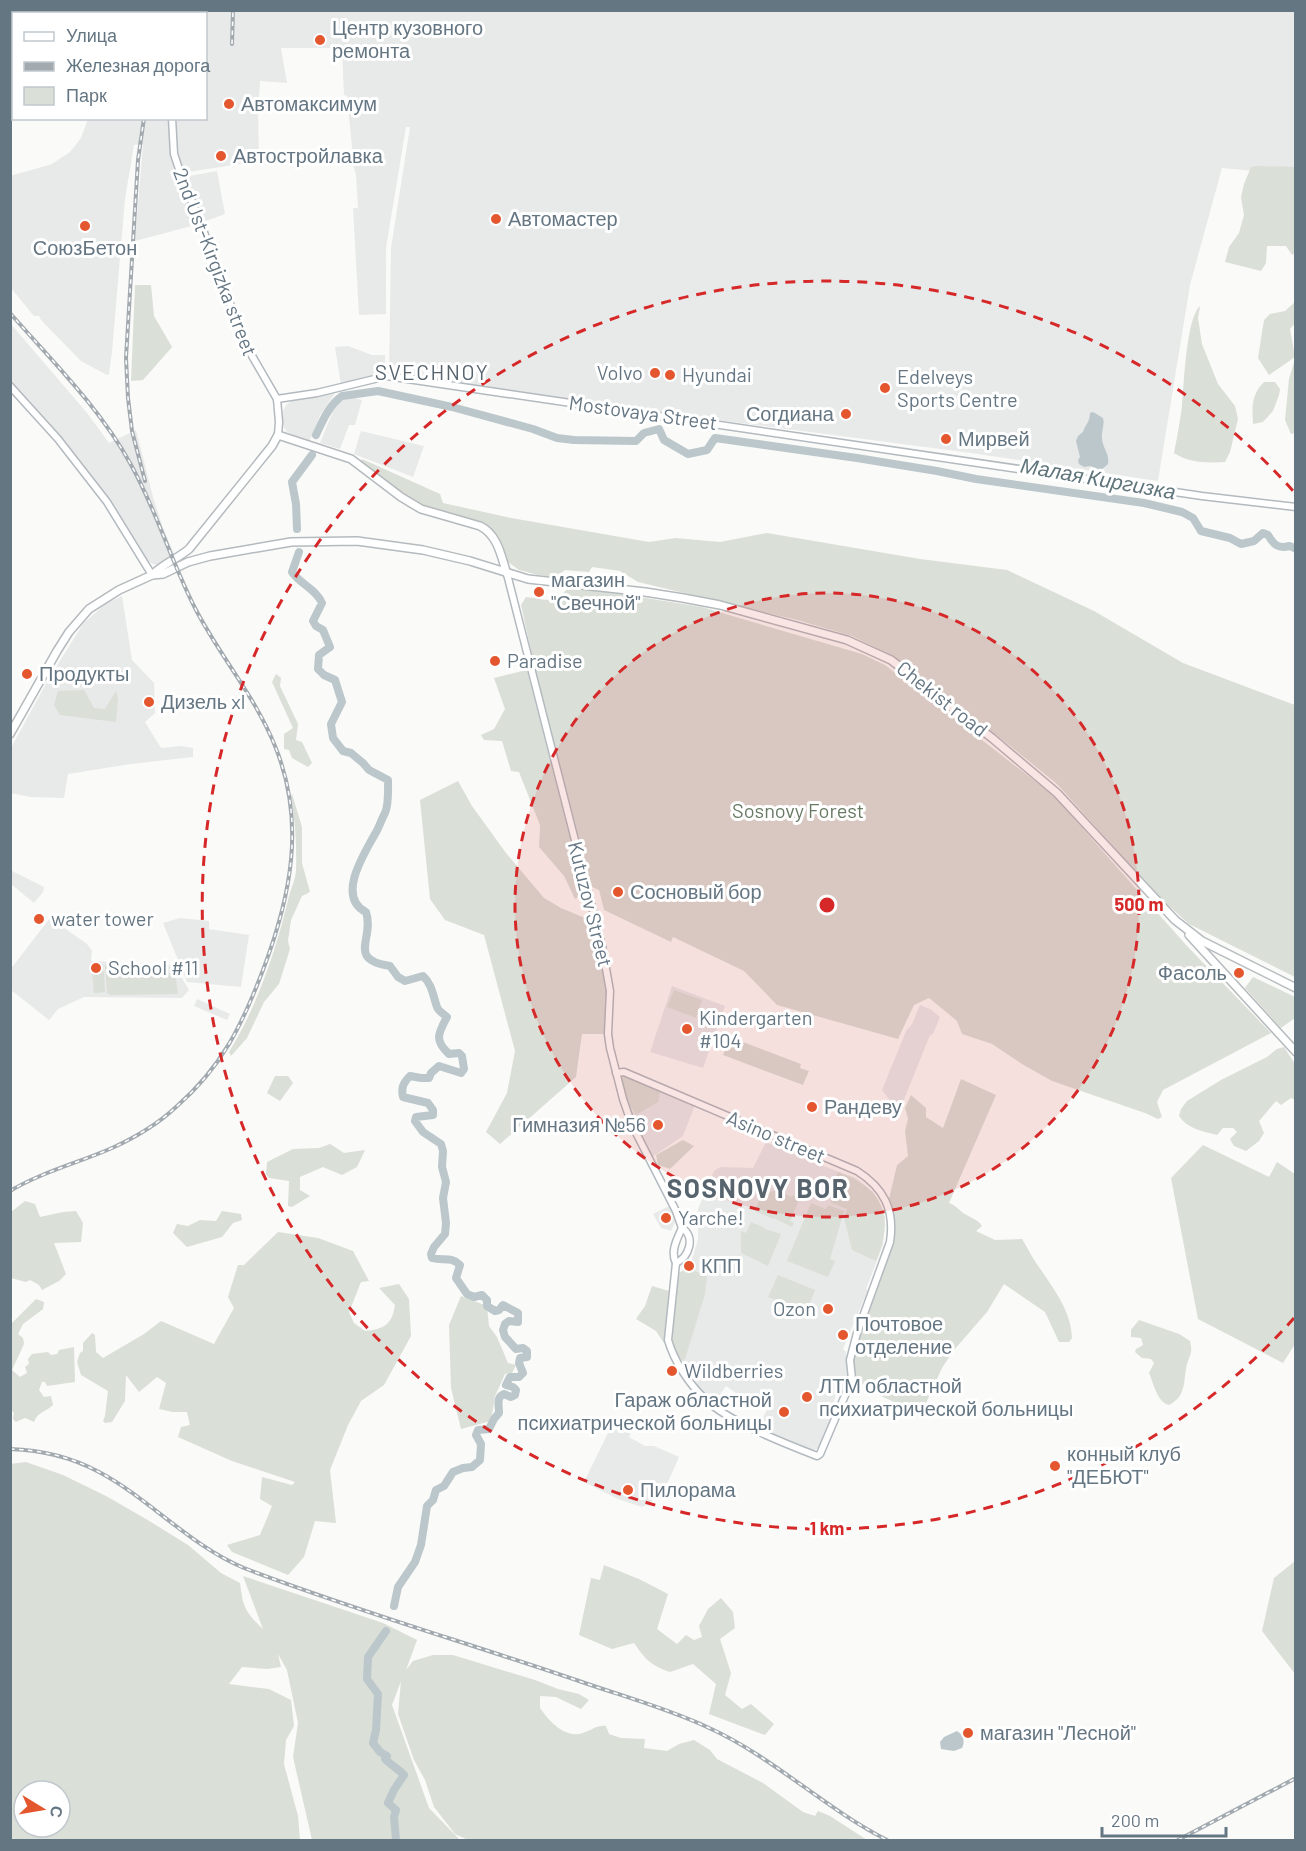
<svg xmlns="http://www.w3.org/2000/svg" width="1306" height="1851" font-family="Barlow,sans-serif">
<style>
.built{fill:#e8e9e9}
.green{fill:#dadfd7;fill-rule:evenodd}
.water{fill:#bbc7cb}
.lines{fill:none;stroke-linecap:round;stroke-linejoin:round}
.river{stroke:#bbc7cb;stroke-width:8}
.secondary-casing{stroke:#b3babf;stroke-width:9}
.primary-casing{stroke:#b5babe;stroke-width:10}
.secondary{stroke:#fff;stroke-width:6}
.primary{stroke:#fff;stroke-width:7}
.rail-casing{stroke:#a2aab0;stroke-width:4}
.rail{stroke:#fff;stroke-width:1.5;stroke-dasharray:4.5;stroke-linecap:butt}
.ring{fill:none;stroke:#d62828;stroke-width:3;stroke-dasharray:10 8}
.poi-dot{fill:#e4572e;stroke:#fff;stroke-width:2}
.labels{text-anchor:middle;stroke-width:6;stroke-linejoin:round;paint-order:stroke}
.poi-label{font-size:20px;fill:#657683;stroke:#fff;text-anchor:start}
.street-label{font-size:20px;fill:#657683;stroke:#fff}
.park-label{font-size:20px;fill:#687a64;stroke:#fff}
.neighbourhood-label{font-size:21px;letter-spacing:1.5px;fill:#57646e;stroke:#fff}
.water-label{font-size:21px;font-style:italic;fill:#60757c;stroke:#fff}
.district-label{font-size:26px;font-weight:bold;letter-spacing:1.5px;fill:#57646e;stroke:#fff}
.centre{fill:#d62828;stroke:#fff;stroke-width:3}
.ring-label{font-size:18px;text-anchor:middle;font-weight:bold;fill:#d62828;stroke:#fff;stroke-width:6;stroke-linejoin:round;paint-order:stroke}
</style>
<rect width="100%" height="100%" fill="#fafaf8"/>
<!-- built -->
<g class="built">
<path d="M187 11H1295V175L1222 168 1190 285 1158 481 971 453 579 402 389 375 391 248 410 127H406L386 248V314L359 315 353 208H358L356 175 351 157 352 147 347 96 344 95 342 48H281L287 83 260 81V84L258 108 259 161 182 173 177 163 174 119 206 118V14L186 13Z"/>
<path d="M88 119H170L173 163 199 224 135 241 143 144 134 145 125 199 112 352 109 374 107 375 81 361 41 320 39 316H34L11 288 10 176 52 164 70 152 81 138Z"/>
<path d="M217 171 225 214 203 222 184 177Z"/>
<path d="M10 323 87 413 109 443 136 430 153 497 163 528 175 556 159 565 153 564 148 561 41 416 11 382Z"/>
<path d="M348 346 372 355H385V375L374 376 341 385 335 347Z"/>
<path d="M334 392V395L320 415 309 443 287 432 283 426 282 413 287 404 292 401Z"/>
<path d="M350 397 362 400 355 425H349L340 449 320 443 336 404Z"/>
<path d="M361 431 424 446 413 477 354 454Z"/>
<path d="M122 596 132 660 154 683 155 713 145 722 161 748 181 746 193 748V757L131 764 68 774 64 798 30 797 11 793V748L48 680 83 624 105 604Z"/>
<path d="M10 870 44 887 43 892 34 903 11 884Z"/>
<path d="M50 918 87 944 92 951 91 961 178 965 183 980 189 990 182 998 84 997 58 1009 49 1020 11 990 10 970Z"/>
<path d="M180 918 209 921V929L249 935 241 987 187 982 163 923Z"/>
<path d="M672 986 725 1006 703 1068 650 1052Z"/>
<path d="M197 999 230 1014 227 1020 194 1006Z"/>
<path d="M920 1005 930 1009 940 1017 933 1034 930 1035 901 1107 892 1103 882 1090 906 1031 912 1024Z"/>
<path d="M624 1074 695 1105 683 1136 652 1157 634 1124 625 1098 620 1076Z"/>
<path d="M766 1142 807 1160 856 1178 874 1193 885 1217 883 1245 866 1289 868 1290 843 1349 846 1352 848 1378 844 1389H839L837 1392 834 1401 836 1409 820 1447 815 1450H808L795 1445 758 1427 769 1406 747 1394 744 1399 726 1386 717 1399 711 1394 708 1397 700 1388 675 1350 682 1294 698 1239V1209L714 1171 720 1167 753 1168Z"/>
<path d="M671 1205 674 1211 675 1222 671 1231 661 1228 653 1214Z"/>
<path d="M637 1420 629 1437 645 1446H654L679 1457 668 1482 649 1504 642 1507 618 1499 584 1482 608 1433Z"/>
</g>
<!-- green -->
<g class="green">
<path d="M1256 166 1296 167 1295 253 1292 255 1286 246H1267L1266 263 1261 271 1225 262 1229 247 1239 233 1244 215 1241 197 1244 184 1251 167Z"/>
<path d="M135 285H151L154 316 172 347 143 380 131 381Z"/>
<path d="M1295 302V323L1290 329 1295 357 1269 375 1258 358 1264 320 1270 314 1285 311Z"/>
<path d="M1200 306 1198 318 1202 344 1218 384 1235 406 1238 419 1230 452 1225 462C1207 463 1189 463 1174 453 1177 437 1180 422 1182 406 1184 386 1186 319 1200 306Z"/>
<path d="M1294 362H1296V433L1291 434 1285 420 1289 379Z"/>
<path d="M1264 382H1275L1280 389 1279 395 1273 411 1263 422 1253 424C1252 407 1251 395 1264 382Z"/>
<path d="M362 459 440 494 443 503 511 518 649 542 676 538 720 542 767 533 920 559 1007 570 1094 611 1183 663 1295 705V977L1189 924 1159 897 1057 784 1009 745 891 655 852 636 797 620 638 582 620 571 592 567 589 572 565 570 555 577 538 575 519 570 508 562 498 536 490 528 480 523 422 506 402 495 360 462Z"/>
<path d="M567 589 601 591 702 607 862 654 885 665 1053 795 1187 946 1271 1033 1163 1090 1157 1102 1162 1117 1158 1119 1145 1113 1052 1081 1022 1064 992 1044 962 1034 957 1021 929 998 914 1005 898 1039 777 1005 744 971 673 937 671 942 604 910 599 890 592 887 535 669 521 605 526 597C545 599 553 605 567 589Z"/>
<path d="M527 670 584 893 575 899 564 876 539 847 540 825 519 772 511 771 502 741 484 740 481 735 494 729 505 709 494 678Z"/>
<path d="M276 674 281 678 280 686 298 724 296 740 302 742 312 763 308 767 292 758 289 750 284 749V734L293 728 272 682Z"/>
<path d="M84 690 94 708 105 709 116 691 118 699 116 722 60 715 54 705 58 691Z"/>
<path d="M458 781 472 806 506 853 544 898 561 908 590 920 600 946 608 990 606 1034H582L576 1077 500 1144 486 1132 507 1093 515 1051 484 935 445 920 430 899 420 800Z"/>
<path d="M292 794 302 827V863L310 892 302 896 291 920 288 941 290 949 279 984 264 1002 247 1038 231 1056 229 1052C258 1005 276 950 289 896 291 888 296 878 296 870 297 845 295 820 291 796Z"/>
<path d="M105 965 174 967 178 994 111 995 107 993Z"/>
<path d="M104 971 105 992 94 993 92 972Z"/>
<path d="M1253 977 1295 997V1018L1281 1028 1245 988Z"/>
<path d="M674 990 702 1000 696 1018 667 1007Z"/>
<path d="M730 1037 801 1064 800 1068 809 1071 803 1085 723 1055Z"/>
<path d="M1284 1047 1295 1064V1100L1291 1098 1281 1105 1276 1101 1259 1121 1264 1133 1259 1141 1246 1151 1234 1146 1230 1139 1237 1132 1233 1128H1223L1217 1135C1202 1131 1188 1129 1179 1116L1181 1109 1187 1101 1221 1080 1267 1057 1277 1049Z"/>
<path d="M623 1075 660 1091 658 1102 636 1115C629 1103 620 1090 623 1075Z"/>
<path d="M275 1076H288L293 1083 280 1101 267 1093Z"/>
<path d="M961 1079 996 1095 949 1203C955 1205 957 1208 962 1212 969 1218 977 1218 982 1226L976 1231 995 1240 1022 1239C1028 1248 1032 1258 1039 1267 1054 1290 1071 1310 1072 1338L1069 1342H1059L1045 1312 1004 1284 987 1312 954 1350 942 1368 921 1414 883 1397 853 1378 852 1360 859 1333 892 1242 888 1203 897 1165 908 1156 905 1131 908 1119 905 1108 911 1095 926 1108V1117L943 1128Z"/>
<path d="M683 1140 694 1146 670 1169 658 1165 656 1155Z"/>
<path d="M330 1144 344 1153 365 1150 357 1167 342 1175 323 1167 300 1177V1190L310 1196 292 1207 288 1206 289 1181 269 1178 266 1174 267 1162 293 1149 319 1148Z"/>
<path d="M1203 1145 1269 1177 1277 1162 1295 1174V1344L1283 1363 1198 1319 1171 1178Z"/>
<path d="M838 1172C884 1188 895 1217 876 1261L852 1250 844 1218 847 1209 831 1203 828 1193Z"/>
<path d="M776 1190 792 1197 793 1195 800 1198 790 1221 794 1223 792 1227 774 1218 773 1219 755 1211 761 1195Z"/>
<path d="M25 1201 35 1204 40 1217 63 1212 76 1211 83 1223 81 1242 54 1243 66 1274 59 1281 42 1290 39 1285 30 1280 26 1282 11 1278V1212Z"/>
<path d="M811 1203 826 1209 828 1205 844 1211 830 1259 835 1261 828 1277 787 1261Z"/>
<path d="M222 1211 241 1214 242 1220 233 1223 222 1237 187 1247 173 1233 177 1224 188 1226 200 1220 216 1221Z"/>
<path d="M751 1222 765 1228V1229L781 1234 768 1266 741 1253V1231L746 1233Z"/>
<path d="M278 1232 318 1238 353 1251 369 1281 361 1282 349 1312 354 1323 365 1331C384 1329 392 1325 395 1305L379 1288 399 1284 409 1299 411 1336 384 1385 361 1401 348 1425 330 1470 336 1523 315 1521 304 1557 288 1575 232 1552 227 1545 260 1535 272 1506 260 1499 262 1477 292 1485 295 1482 232 1461 178 1437 181 1427 190 1425 187 1412H173L159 1409 166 1383 157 1377 139 1392 126 1375 125 1401 112 1422 105 1423 103 1421 105 1416 108 1391 81 1375 77 1362 80 1353 83 1351V1343L92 1333 95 1335 96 1352 103 1358 144 1334 161 1321 214 1344 234 1308 228 1297 238 1265H244Z"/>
<path d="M686 1268 694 1270 707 1277 705 1294 685 1359 682 1361 675 1350 672 1339 679 1273Z"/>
<path d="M778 1275 815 1290 806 1312 768 1297Z"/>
<path d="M652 1286 669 1291 664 1343 656 1331 636 1319 645 1306Z"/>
<path d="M461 1296 487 1306 489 1326 497 1337 508 1363 516 1365 512 1373 505 1374 495 1396 491 1421 461 1429 451 1388 449 1325Z"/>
<path d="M36 1299 44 1302 43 1309 23 1324 18 1334 23 1338 24 1344 12 1370 20 1377 27 1373 25 1367 29 1364 28 1359 32 1354 48 1352 51 1355 57 1354 59 1350 74 1347 75 1382 47 1386 45 1382H42L39 1390 44 1397 51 1396 53 1405C46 1412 37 1412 34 1422L25 1418 16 1422 13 1419 14 1413 11 1409V1324Z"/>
<path d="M1139 1320 1179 1334 1190 1341C1193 1353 1190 1354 1187 1364 1183 1381 1187 1396 1169 1405 1157 1402 1154 1384 1149 1373L1154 1363 1151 1359 1142 1358 1135 1352 1136 1349 1143 1345 1141 1338 1131 1337V1330Z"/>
<path d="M26 1462 63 1475 106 1496 146 1519 188 1545 221 1573 240 1583C243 1607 245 1612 263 1629L243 1576 383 1623 417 1640 406 1670 413 1661 433 1655H453L535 1680 558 1689 579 1694 589 1700 581 1709 556 1697 540 1696V1708C550 1722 565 1739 583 1733 593 1730 596 1725 606 1726L609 1734 621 1738 645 1739 644 1748 667 1751 679 1744 694 1740 710 1750 717 1759 763 1783 803 1812 815 1816 818 1811 830 1816 867 1840H468L455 1834 434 1807 425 1780 414 1760 398 1714 401 1681 392 1705 429 1808 460 1840H312L293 1757 298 1723 287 1670 278 1654 281 1667 267 1669 242 1667 229 1684 269 1689 291 1700 294 1726 286 1740 284 1764 298 1816 300 1840H11L10 1464ZM24 1791H60V1827H24Z"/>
<path d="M1295 1561V1674L1262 1631 1274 1578Z"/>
<path d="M604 1565 639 1579 668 1594 657 1629 677 1644 686 1635 694 1640 702 1637 699 1626 708 1609 721 1598 733 1612 735 1628 720 1639 731 1673 725 1695 742 1709 751 1704 774 1724 765 1735 709 1714 716 1684 693 1664 670 1672C650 1665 646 1660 634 1643L612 1649 579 1635 591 1578 600 1580Z"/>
</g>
<!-- water -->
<g class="water">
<path d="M1093 412 1103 418C1105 425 1101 431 1102 439 1103 449 1110 454 1108 464L1101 470 1090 466 1084 467 1079 464 1078 460 1080 457 1076 441 1078 436 1083 432C1085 425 1090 422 1090 413Z"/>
<path d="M957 1731C964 1735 965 1742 962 1748L954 1751 941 1749 940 1742 944 1737Z"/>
</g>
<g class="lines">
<!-- river -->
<g class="river">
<path d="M316 435C322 422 329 405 342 396L378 391 452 407 533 429 557 438 574 440 636 441 644 433 659 429 664 440 688 454 707 450 715 438 857 458 937 471 976 479 1144 503 1182 512 1193 518 1201 531 1230 538 1241 544 1254 541 1263 533 1268 535C1274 545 1278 549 1290 546L1296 549"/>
<path d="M297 529 296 504 292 482 312 455"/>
<path d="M299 552 292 572C300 584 316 589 322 603L313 621 316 626 323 630 330 647 319 655 318 669 324 675 335 680 342 702 331 724 333 738 343 751 351 753 363 763 369 770 388 780C388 790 389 804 385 813 381 820 379 828 375 834 364 854 336 897 366 912 375 939 346 959 390 966L398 977 405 981 423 976C432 984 433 996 437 1007 438 1011 444 1014 447 1017 438 1034 434 1040 449 1054L459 1053 462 1056 464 1069 461 1073 439 1066 431 1073 429 1078H421L410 1076C403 1083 401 1088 403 1097L428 1103 433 1110V1115L416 1117 415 1121 423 1132 441 1144 443 1151 442 1167 446 1182 443 1198 446 1223 445 1234 434 1247 431 1254 432 1258C443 1261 451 1256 460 1265L456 1278 467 1294 474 1297 482 1295 487 1300V1306L495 1311 499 1310 503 1305 518 1313V1322L509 1321 505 1324 503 1330 505 1337 516 1349 523 1348 527 1351V1357L520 1358 519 1363 523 1373 519 1377H510L506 1385 513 1387 516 1390 515 1395 511 1397 504 1394C496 1397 499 1405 499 1413L494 1419 489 1429 478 1430 476 1435 481 1444 480 1460 472 1467 463 1468 453 1472 444 1486 436 1490 433 1500 427 1506 421 1545 415 1562 398 1587 394 1606"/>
<path d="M386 1631 368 1657 367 1679 378 1694 376 1730 373 1743 380 1752 387 1756 385 1759C390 1764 398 1769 404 1775L394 1790 388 1803 396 1810 394 1817 396 1840"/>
</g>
<!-- secondary casing -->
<g class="secondary-casing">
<g id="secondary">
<path d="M122 10 125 14"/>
<path d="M161 14 162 10"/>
<path d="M172 118 174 154 181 175 201 224 244 342 277 399 279 422 278 435"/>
<path d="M10 386 58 439 107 502 152 575"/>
<path d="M277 399 317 393 387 376 1202 496 1296 507"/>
<path d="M507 574 602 946 610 991 608 1034 610 1048 623 1099 632 1125 676 1211 682 1228C696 1237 689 1257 676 1263"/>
<path d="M616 1073 624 1072 857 1171C884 1188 895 1210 890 1242L857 1333 850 1360 852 1379 820 1454 817 1456C786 1444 727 1421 705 1399 689 1384 674 1361 668 1340L676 1263C670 1252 677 1239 682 1228"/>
</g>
</g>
<!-- primary casing -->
<g class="primary-casing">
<g id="primary">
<path d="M152 575C163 564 177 559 189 549L272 446 278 435 351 459 401 497 421 509 480 526C498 535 501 556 507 574"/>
<path d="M10 734 57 651 69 632 89 609 119 590 152 575 163 574 188 562 210 556 291 542 357 541 423 550 470 561 528 579 645 592 683 598 720 605 847 640 891 660 992 738 1057 793 1175 920 1202 941 1296 988"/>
<path d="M1189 935 1296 1052"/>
</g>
</g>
<!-- secondary -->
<use href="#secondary" class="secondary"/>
<!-- primary -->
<use href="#primary" class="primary"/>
<!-- rail casing -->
<g class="rail-casing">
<g id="rail">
<path d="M177 14 178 10"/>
<path d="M232 44 233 10"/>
<path d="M144 118 138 160 126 358 128 398 132 431 145 481"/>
<path d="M10 313C52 361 99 407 130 463 156 509 171 561 195 608 219 655 255 696 275 746 306 822 291 896 263 970 242 1025 222 1067 176 1107 158 1124 134 1138 112 1148 78 1163 42 1172 10 1191"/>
<path d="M10 1449C42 1450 71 1457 99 1472 150 1499 189 1545 244 1568 354 1610 468 1643 579 1681 622 1696 666 1708 707 1727 772 1756 824 1808 887 1840"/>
<path d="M1178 1840 1296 1778"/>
</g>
</g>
<!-- rail -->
<use href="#rail" class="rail"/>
</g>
<!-- distance rings -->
<circle cx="827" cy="905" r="312" fill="#d62828" fill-opacity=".12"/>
<g class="ring">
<circle cx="827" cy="905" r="312"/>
<path d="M1294 1318A624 624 0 1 1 1294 492"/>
</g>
<!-- markers -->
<g class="poi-dot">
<circle cx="320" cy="40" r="6"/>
<circle cx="229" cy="104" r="6"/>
<circle cx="221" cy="156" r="6"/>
<circle cx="496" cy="219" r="6"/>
<circle cx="85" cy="226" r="6"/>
<circle cx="655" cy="373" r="6"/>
<circle cx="670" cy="375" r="6"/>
<circle cx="885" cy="388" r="6"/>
<circle cx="846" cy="414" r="6"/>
<circle cx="946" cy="439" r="6"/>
<circle cx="539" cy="592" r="6"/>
<circle cx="495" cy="661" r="6"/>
<circle cx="27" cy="674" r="6"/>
<circle cx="149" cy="702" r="6"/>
<circle cx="618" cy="892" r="6"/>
<circle cx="39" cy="919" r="6"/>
<circle cx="96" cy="968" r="6"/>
<circle cx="1239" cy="973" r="6"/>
<circle cx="687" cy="1029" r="6"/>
<circle cx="812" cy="1107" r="6"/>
<circle cx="658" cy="1125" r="6"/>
<circle cx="666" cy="1218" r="6"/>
<circle cx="689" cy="1266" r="6"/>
<circle cx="828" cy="1309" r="6"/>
<circle cx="843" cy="1335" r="6"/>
<circle cx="672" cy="1371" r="6"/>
<circle cx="807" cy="1397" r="6"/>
<circle cx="784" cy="1412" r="6"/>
<circle cx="1055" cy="1466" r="6"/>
<circle cx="628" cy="1490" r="6"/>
<circle cx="968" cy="1733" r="6"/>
</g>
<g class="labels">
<!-- poi labels -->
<g class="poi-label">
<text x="332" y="35">Центр кузовного<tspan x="332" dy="23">ремонта</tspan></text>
<text x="241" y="111">Автомаксимум</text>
<text x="233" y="163">Автостройлавка</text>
<text x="508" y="226">Автомастер</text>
<text x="85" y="255" text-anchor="middle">СоюзБетон</text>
<text x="643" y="380" text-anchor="end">Volvo</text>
<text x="682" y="382">Hyundai</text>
<text x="897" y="384">Edelveys<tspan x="897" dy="23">Sports Centre</tspan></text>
<text x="834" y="421" text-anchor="end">Согдиана</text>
<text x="958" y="446">Мирвей</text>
<text x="551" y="587">магазин<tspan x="551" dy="23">"Свечной"</tspan></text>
<text x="507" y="668">Paradise</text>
<text x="39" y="681">Продукты</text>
<text x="161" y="709">Дизель xl</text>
<text x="630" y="899">Сосновый бор</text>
<text x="51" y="926">water tower</text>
<text x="108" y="975">School #11</text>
<text x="1227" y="980" text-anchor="end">Фасоль</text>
<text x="699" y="1025">Kindergarten<tspan x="699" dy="23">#104</tspan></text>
<text x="824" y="1114">Рандеву</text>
<text x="646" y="1132" text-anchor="end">Гимназия №56</text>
<text x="678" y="1225">Yarche!</text>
<text x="701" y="1273">КПП</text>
<text x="816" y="1316" text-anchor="end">Ozon</text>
<text x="855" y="1331">Почтовое<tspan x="855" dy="23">отделение</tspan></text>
<text x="684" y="1378">Wildberries</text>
<text x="819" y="1393">ЛТМ областной<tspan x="819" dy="23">психиатрической больницы</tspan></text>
<text x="772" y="1407" text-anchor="end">Гараж областной<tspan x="772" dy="23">психиатрической больницы</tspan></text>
<text x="1067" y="1461">конный клуб<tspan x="1067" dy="23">"ДЕБЮТ"</tspan></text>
<text x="640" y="1497">Пилорама</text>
<text x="980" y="1740">магазин "Лесной"</text>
</g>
<!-- street labels -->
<g class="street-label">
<text transform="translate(215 262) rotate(69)" y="7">2nd Ust-Kirgizka street</text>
<text transform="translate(643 413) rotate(8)" y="7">Mostovaya Street</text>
<text transform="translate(942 699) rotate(38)" y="7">Chekist road</text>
<text transform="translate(590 904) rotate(76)" y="7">Kutuzov Street</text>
<text transform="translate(776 1137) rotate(23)" y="7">Asino street</text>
</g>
<!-- park labels -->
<g class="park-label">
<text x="798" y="818">Sosnovy Forest</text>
</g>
<!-- neighbourhood labels -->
<g class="neighbourhood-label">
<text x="432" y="380">SVECHNOY</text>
</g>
<!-- water labels -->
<g class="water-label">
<text transform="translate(1098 479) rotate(10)" y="7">Малая Киргизка</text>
</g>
<!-- district labels -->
<g class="district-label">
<text x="758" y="1198">SOSNOVY BOR</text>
</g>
</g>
<circle cx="827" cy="905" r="9" class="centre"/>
<g class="ring-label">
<text x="1139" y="911">500 m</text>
<text x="827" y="1535">1 km</text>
</g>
<!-- border -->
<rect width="1306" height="1851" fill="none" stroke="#657683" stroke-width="24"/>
<!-- legend -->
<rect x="12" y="12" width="195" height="108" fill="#ffffff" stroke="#c1c8cd" stroke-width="1.5"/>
<rect x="24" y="32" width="30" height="9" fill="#ffffff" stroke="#c1c8cd" stroke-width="1.5"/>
<text x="66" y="42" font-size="18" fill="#657683">Улица</text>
<rect x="24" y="62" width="30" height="9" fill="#a2aab0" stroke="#c1c8cd" stroke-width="1.5"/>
<text x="66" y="72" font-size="18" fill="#657683">Железная дорога</text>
<rect x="24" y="87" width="30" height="18" fill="#dadfd7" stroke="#c1c8cd" stroke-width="1.5"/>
<text x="66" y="102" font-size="18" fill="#657683">Парк</text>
<!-- north arrow -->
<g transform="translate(42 1809) rotate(101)"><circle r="28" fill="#ffffff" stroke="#c1c8cd" stroke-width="1.5"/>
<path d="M0-4.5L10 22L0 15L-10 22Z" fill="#e4572e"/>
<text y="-9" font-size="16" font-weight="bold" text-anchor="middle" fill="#657683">С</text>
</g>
<!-- scale -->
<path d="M1102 1827v9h124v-9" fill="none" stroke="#657683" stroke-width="3"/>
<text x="1111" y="1827" font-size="18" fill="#657683" stroke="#ffffff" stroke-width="4.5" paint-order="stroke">200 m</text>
</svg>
